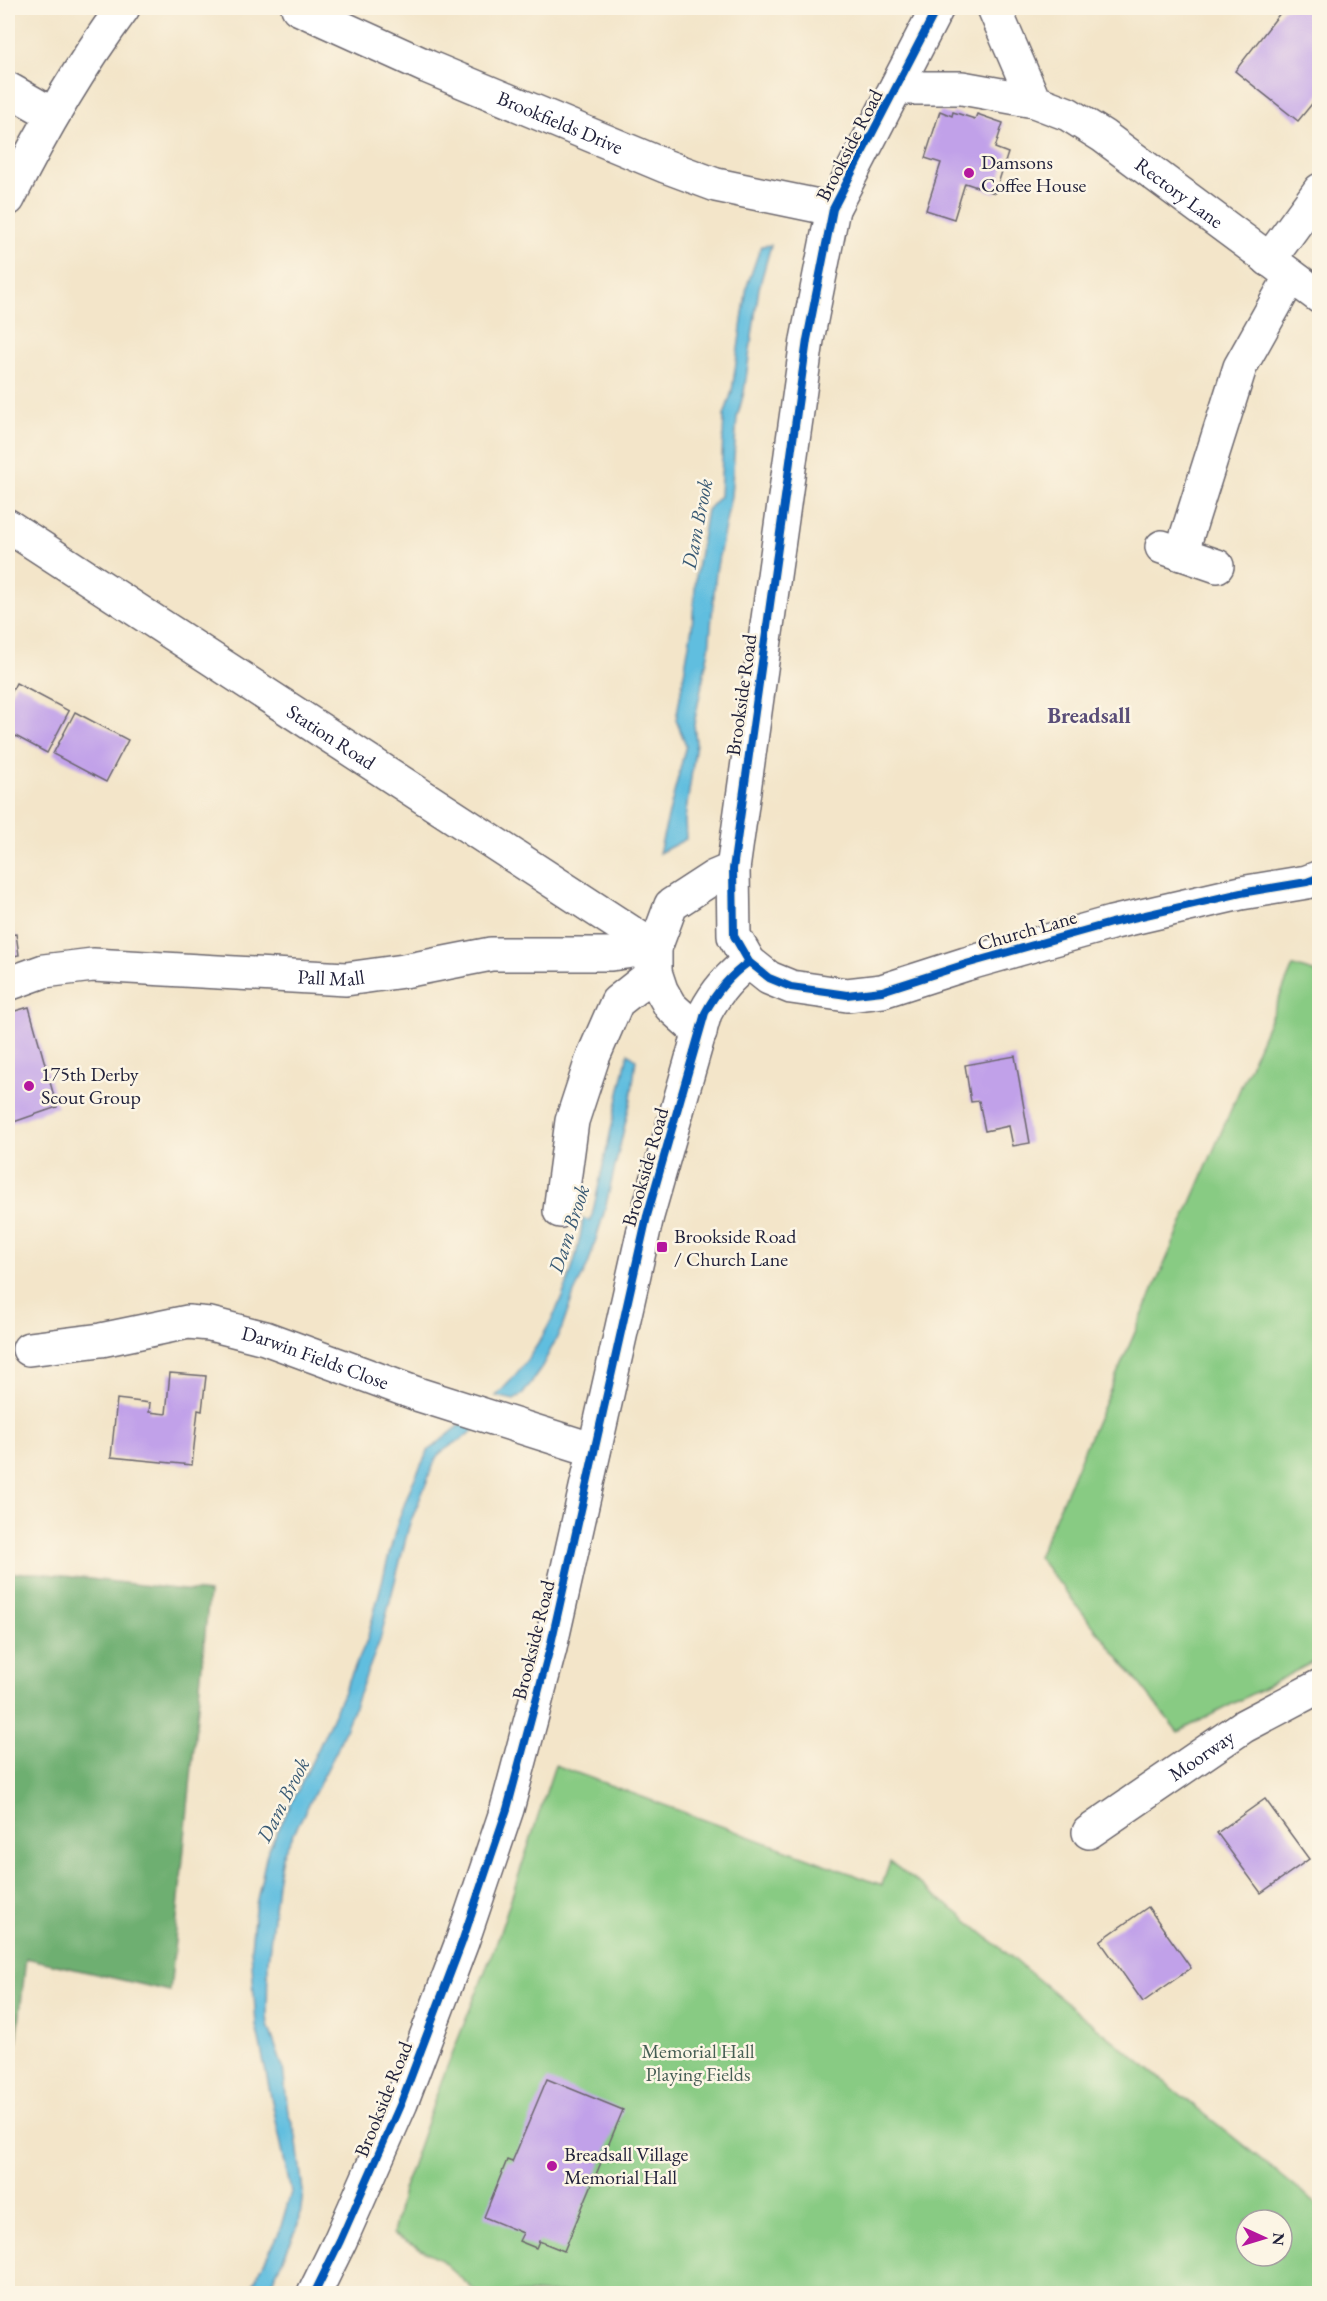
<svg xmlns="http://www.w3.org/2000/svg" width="1327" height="2301" font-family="'EB Garamond',serif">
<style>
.green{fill:#88cb83;stroke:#55765f;stroke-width:1.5;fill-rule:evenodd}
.forest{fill:#6eaf71;stroke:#486856;stroke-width:1.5}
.water{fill:#61bedf;stroke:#42708d;stroke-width:1.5}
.building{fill:#c1a1e9}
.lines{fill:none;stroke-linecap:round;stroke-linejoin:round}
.minor-casing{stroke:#6b666d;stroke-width:36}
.minor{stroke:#fff;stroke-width:33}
.cycleway-casing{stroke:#fcf5e5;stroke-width:11}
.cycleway{stroke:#0057b8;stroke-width:8}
.poi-dot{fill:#b5179e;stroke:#fcf5e5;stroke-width:2}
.labels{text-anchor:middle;stroke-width:5;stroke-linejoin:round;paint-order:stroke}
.street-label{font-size:20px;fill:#22223b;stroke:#fcf5e5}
.poi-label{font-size:20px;fill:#22223b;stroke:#fcf5e5;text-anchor:start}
.park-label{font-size:20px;fill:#465d54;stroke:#fcf5e5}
.water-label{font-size:21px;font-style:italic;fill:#385974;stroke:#fcf5e5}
.quarter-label{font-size:22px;font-weight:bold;fill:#5a4e78;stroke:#fcf5e5}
</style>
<rect width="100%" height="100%" fill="#fcf5e5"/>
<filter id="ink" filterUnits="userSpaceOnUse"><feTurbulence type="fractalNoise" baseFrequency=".0167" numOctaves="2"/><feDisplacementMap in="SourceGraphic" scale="12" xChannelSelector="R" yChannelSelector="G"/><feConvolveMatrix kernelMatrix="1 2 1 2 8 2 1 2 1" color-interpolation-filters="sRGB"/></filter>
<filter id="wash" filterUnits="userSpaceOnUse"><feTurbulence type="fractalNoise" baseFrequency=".008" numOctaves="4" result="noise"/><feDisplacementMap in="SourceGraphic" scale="24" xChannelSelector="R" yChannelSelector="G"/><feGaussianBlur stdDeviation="1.35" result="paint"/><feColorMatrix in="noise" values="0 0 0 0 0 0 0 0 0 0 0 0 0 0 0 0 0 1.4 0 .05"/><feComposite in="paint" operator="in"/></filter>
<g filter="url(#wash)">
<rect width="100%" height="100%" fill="#f3e5c9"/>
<!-- green -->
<g class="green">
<path d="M1293 966 1320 974 1319 1659 1178 1732 1038 1557Z"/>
<path d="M555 1765 882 1885 890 1862 957 1912 1069 2005 1319 2206V2293H477L439 2258 393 2234 403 2190 441 2082 497 1941ZM1246 2220H1282V2256H1246Z"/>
</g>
<!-- forest -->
<path class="forest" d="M8 1573H39L209 1593 170 1991 26 1958 8 2124Z"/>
<!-- water -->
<g class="water">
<path d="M771 245 759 288 744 392 737 418 731 496 716 571 709 649 694 724 696 743 685 819 686 839 659 853 686 745 676 720 692 627 696 575 707 510 720 496 724 416 732 391 747 286 761 246Z"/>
<path d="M628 1053 636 1059 631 1099 604 1213 588 1265 574 1293 562 1328 540 1370 523 1394 514 1400 496 1396C544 1349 574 1285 583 1219L591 1220Z"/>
<path d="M465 1421 479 1427 440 1453 435 1461 409 1526 380 1640 337 1750 282 1856 277 1883 268 1961 267 2015 268 2025 283 2068 288 2112 296 2135 303 2192 299 2224 267 2293 248 2294 279 2233 291 2192 256 2025 251 1948 255 1909 267 1853 319 1747 367 1640 397 1524 412 1484 428 1451Z"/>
</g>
<g id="blocks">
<!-- building -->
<g class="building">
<path d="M1284 8H1320V94L1298 121 1235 71Z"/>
<path d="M940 111 952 116 953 112 975 119 977 114 1003 123 995 148 1008 153 995 193 965 183 954 219 926 210 941 163 925 158Z"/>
<path d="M16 683 69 711 47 753 8 732V699Z"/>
<path d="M75 712 128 740 106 782 53 754Z"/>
<path d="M16 934 19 955 8 957V935Z"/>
<path d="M29 1007 57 1107 8 1124V1064L10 1063 8 1052V1013Z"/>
<path d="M1015 1056 1030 1143 1013 1146 1009 1126 985 1131 979 1101 971 1102 965 1065Z"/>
<path d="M170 1373 206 1376 202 1411 198 1410 192 1465 111 1457 117 1399 150 1403 149 1412 166 1414Z"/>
<path d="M1265 1799 1309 1859 1261 1893 1217 1833Z"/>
<path d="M1148 1907 1191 1968 1143 2002 1100 1941Z"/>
<path d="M547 2079 623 2110 564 2251 539 2241 536 2248 519 2241 523 2233 484 2217 507 2160 512 2162Z"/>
</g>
</g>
</g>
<g filter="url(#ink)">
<use href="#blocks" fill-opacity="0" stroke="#6b666d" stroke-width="1.5"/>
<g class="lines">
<!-- minor casing -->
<g class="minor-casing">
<g id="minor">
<path id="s1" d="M298 8 428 67 665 166 716 185 833 209"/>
<path d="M937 8 833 209 807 340 733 869 734 936 749 962 769 978 791 987 847 995 882 991 966 964 1111 923 1241 893 1307 882 1320 877"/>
<path id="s2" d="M994 8 1034 101 1068 114 1103 136 1320 297"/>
<path d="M897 88H962L1034 101"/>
<path d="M8 89 52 114"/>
<path d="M8 199C42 131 78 69 123 8"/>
<path d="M1269 260 1320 190"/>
<path id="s3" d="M8 526 655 948"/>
<path d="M1162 547 1217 566"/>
<path d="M1181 554 1240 367 1291 276"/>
<path id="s4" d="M8 984 44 971 93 965 346 979 404 971 491 954H611L655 948"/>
<path d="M700 1033 670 1006 661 990 655 972V948L671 905 714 877 733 869"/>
<path d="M560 1211 572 1121 593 1057 617 1002 655 972"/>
<path id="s5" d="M29 1349 101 1340 188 1322 210 1324 265 1338 420 1395 594 1450"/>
<path id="s6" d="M1089 1832 1244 1726 1320 1686"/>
<path d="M314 2294 340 2241 401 2103 462 1942 507 1809 550 1648 647 1216 705 1013C716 992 729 976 749 962"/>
</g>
</g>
<!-- minor -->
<use href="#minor" class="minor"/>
<!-- cycleway casing -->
<g class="cycleway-casing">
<g id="cycleway">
<path d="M937 8 833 209 807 340 733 869 734 936 749 962 769 978 791 987 847 995 882 991 966 964 1111 923 1241 893 1307 882 1320 877"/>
<path d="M314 2294 340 2241 401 2103 462 1942 507 1809 550 1648 647 1216 705 1013C716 992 729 976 749 962"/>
</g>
</g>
<!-- cycleway -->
<use href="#cycleway" class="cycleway"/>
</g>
</g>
<!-- markers -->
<g class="poi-dot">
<circle cx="969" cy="173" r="6"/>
<circle cx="29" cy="1086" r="6"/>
<rect x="656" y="1241" width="12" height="12" rx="3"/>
<circle cx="552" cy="2166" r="6"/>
</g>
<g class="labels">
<!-- street labels -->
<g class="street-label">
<text dy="7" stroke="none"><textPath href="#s1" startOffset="286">Brookfields Drive</textPath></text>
<text transform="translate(849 145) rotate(-63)" y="7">Brookside Road</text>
<text dy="7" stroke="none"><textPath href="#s2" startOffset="274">Rectory Lane</textPath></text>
<text transform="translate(741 695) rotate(-82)" y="7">Brookside Road</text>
<text dy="7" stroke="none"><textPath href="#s3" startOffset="386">Station Road</textPath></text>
<text transform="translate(1027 930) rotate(-16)" y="7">Church Lane</text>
<text dy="7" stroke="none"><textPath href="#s4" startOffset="326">Pall Mall</textPath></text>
<text transform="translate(645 1167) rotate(-74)" y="7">Brookside Road</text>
<text dy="7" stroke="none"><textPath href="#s5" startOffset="294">Darwin Fields Close</textPath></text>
<text transform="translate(533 1640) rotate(-76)" y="7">Brookside Road</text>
<text dy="7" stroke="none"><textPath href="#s6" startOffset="136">Moorway</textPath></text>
<text transform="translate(383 2099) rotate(-68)" y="7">Brookside Road</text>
</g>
<!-- poi labels -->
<g class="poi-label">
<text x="981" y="169">Damsons<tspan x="981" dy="23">Coffee House</tspan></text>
<text x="41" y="1081">175th Derby<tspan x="41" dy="23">Scout Group</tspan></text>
<text x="674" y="1243">Brookside Road<tspan x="674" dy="23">/ Church Lane</tspan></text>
<text x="564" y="2161">Breadsall Village<tspan x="564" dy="23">Memorial Hall</tspan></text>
</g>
<!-- park labels -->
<g class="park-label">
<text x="698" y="2058">Memorial Hall<tspan x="698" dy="23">Playing Fields</tspan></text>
</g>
<!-- water labels -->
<g class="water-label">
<text transform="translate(697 524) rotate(-79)" y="7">Dam Brook</text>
<text transform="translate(569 1229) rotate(-72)" y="7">Dam Brook</text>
<text transform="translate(283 1800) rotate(-63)" y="7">Dam Brook</text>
</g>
<!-- quarter labels -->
<g class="quarter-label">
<text x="1089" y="723">Breadsall</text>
</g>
</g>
<!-- margin -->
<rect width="1327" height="2301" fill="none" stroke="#fcf5e5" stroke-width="30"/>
<!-- north arrow -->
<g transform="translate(1264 2238) rotate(94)"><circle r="28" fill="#fcf5e5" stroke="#a5a1a1" stroke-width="1.5"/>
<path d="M0-4.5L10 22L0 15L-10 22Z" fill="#b5179e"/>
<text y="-9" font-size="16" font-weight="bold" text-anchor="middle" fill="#22223b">N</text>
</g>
</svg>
